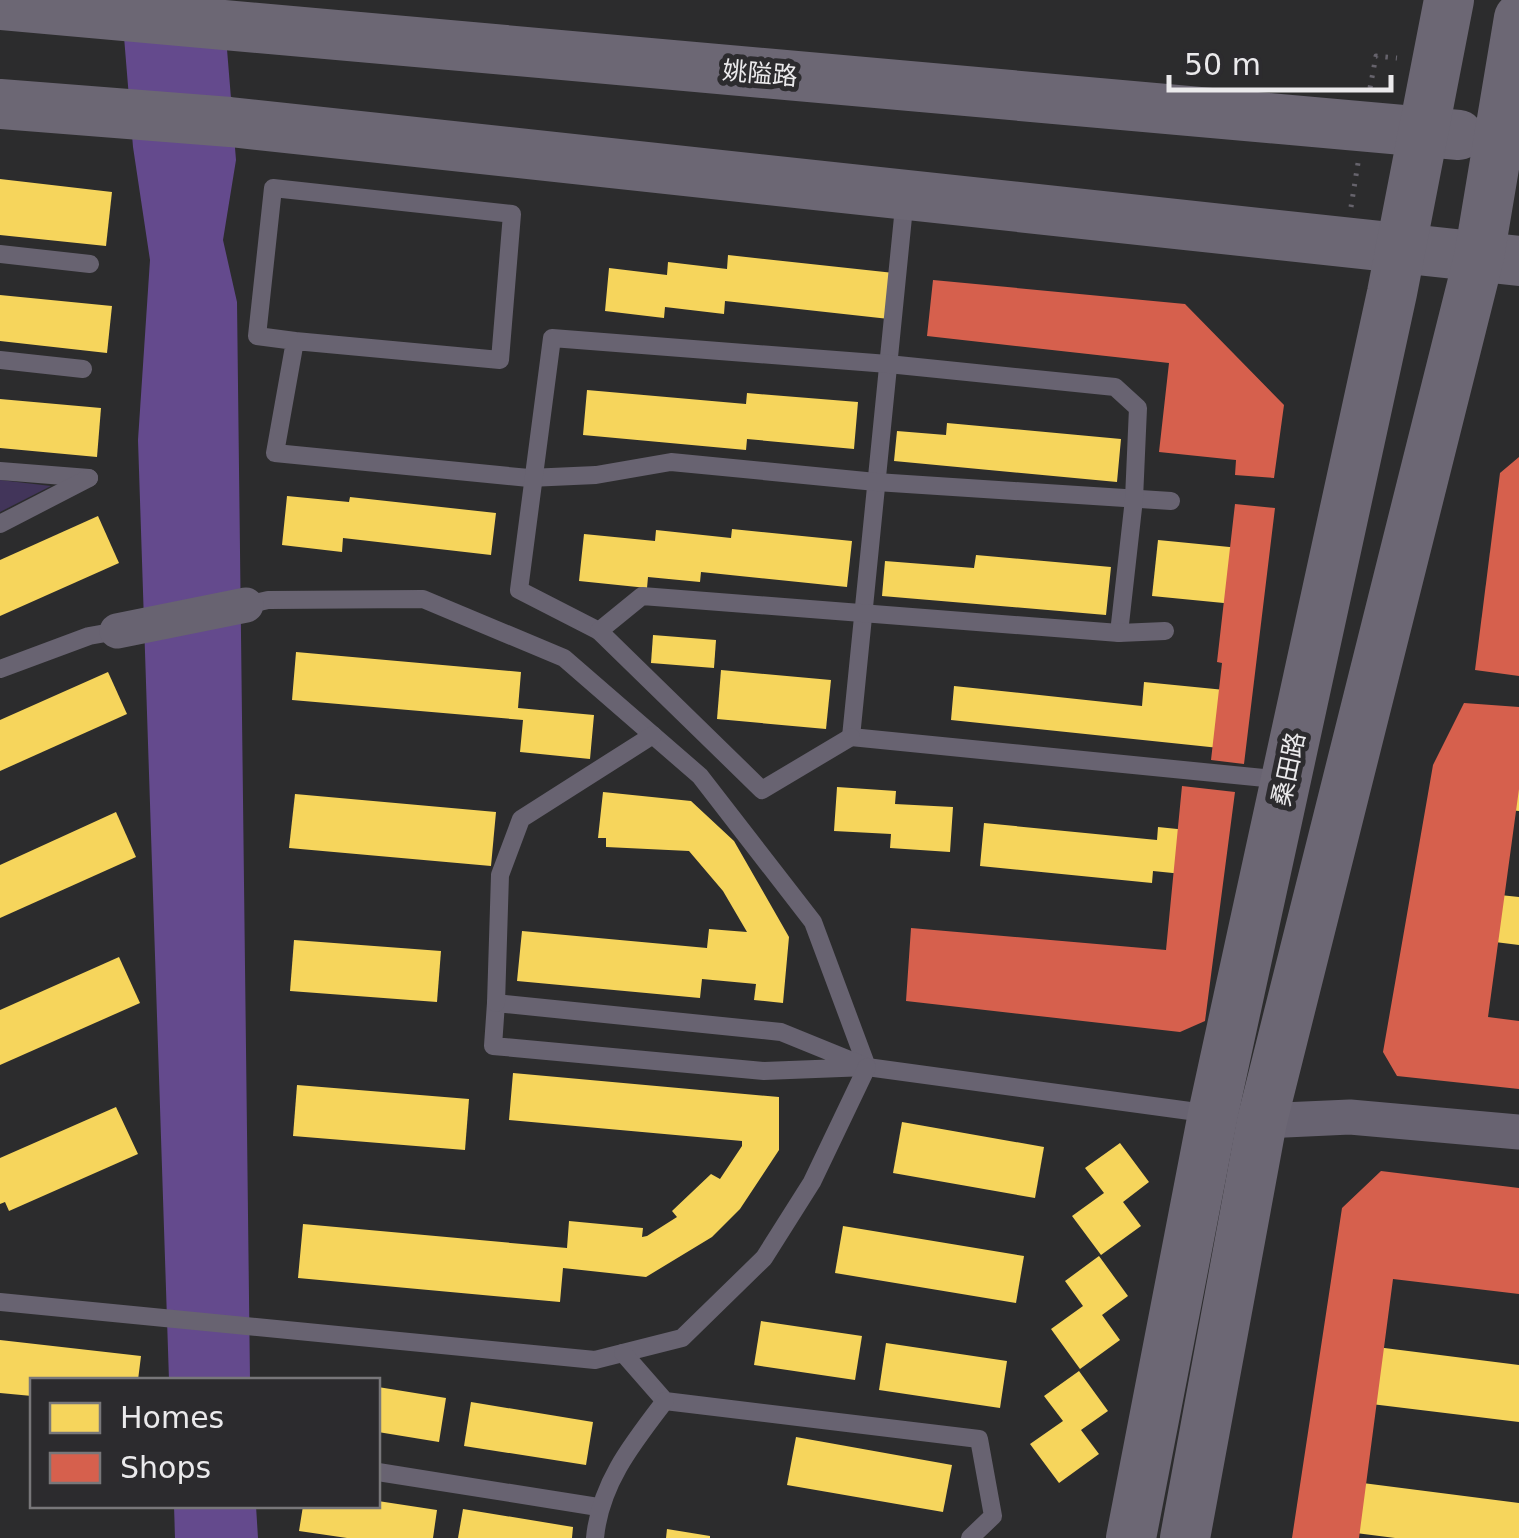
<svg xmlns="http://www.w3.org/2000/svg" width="1519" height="1538" font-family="'DejaVu Sans','Noto Sans SC',sans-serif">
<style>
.green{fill:#42355a}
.water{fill:#644a8d}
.homes{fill:#f6d55c}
.shops{fill:#d6604d}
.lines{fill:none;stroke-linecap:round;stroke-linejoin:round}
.path{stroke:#66636c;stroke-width:5;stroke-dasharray:2.5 8;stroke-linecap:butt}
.service{stroke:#686371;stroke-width:18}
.minor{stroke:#686371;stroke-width:35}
.secondary{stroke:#6c6774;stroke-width:50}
.labels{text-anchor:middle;stroke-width:10;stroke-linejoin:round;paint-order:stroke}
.street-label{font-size:25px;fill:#ebeaec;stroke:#2c2b2e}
</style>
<rect width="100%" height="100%" fill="#2c2c2d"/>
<!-- green -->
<path class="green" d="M0 480 51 486 0 512Z"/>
<!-- water -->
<g class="water">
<path d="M121 0H223L236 160 223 240 237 302 250 1380H169L138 440 150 260 133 147Z"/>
<path d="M174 1506H256L258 1538H175Z"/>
</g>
<!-- homes -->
<g class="homes">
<path d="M0 179 112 192 106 246 0 235Z"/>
<path d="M728 255 894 273 889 319 725 301 724 314 665 307 664 318 605 311 609 268 667 275 668 262 727 269Z"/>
<path d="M935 288 1176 313 1171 357 931 332Z"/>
<path d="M0 295 112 306 107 353 0 341Z"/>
<path d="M587 390 746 404 747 393 858 402 854 449 747 439 746 450 583 435Z"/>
<path d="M1171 394 1266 403 1260 459 1165 449Z"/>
<path d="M0 399 101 408 97 457 0 448Z"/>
<path d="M947 423 1121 439 1117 482 894 461 897 431 946 435Z"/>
<path d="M1506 477 1519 478V531L1500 529Z"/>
<path d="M287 496 349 502 350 497 496 513 491 555 343 538 342 552 282 545Z"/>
<path d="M98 516 119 563 0 616V560Z"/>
<path d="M732 529 852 541 847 587 701 572 700 582 648 577 647 588 579 581 584 534 655 541 656 530 731 538Z"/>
<path d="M1158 540 1250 549 1244 605 1152 596Z"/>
<path d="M976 555 1111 567 1106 615 882 596 885 561 974 568Z"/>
<path d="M1487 612 1519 616V667L1481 663Z"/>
<path d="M653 635 716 640 714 668 651 663Z"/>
<path d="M296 652 521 672 518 708 594 715 590 759 520 752 523 720 292 700Z"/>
<path d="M721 670 831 680 826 729 717 719Z"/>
<path d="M108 672 127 714 0 771V720Z"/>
<path d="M1144 682 1235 691 1229 749 951 720 954 686 1142 706Z"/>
<path d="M1446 758 1519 766V811L1441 803Z"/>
<path d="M837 787 896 791 895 804 953 807 950 852 890 848 891 834 834 831Z"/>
<path d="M603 792 691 801 734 841 789 937 783 1003 754 1000 756 984 702 979 700 998 517 981 522 931 707 948 709 929 747 932 723 891 689 851 606 847V838H598Z"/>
<path d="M295 794 496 812 491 866 289 848Z"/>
<path d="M116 812 136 857 0 918V865Z"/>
<path d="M984 823 1157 840 1158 827 1216 833 1212 877 1153 871 1152 883 980 866Z"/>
<path d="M1500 895 1519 897V945L1495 942 1493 955 1413 946 1418 901 1498 910Z"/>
<path d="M917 932 1165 955 1159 1014 911 990Z"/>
<path d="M294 940 441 951 437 1002 290 991Z"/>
<path d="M119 957 140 1003 0 1065V1010Z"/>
<path d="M1415 1021 1519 1032V1084L1409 1073Z"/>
<path d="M513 1073 779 1097V1150L740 1209 712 1237 646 1277 563 1268 560 1302 298 1278 303 1224 567 1248 569 1221 643 1228 642 1237 647 1236 677 1217 672 1211 711 1174 720 1179 742 1146V1141L509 1120Z"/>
<path d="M297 1085 469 1099 465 1150 293 1136Z"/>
<path d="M116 1107 138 1154 9 1211 5 1202 0 1204V1158Z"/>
<path d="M902 1122 1044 1147 1035 1198 893 1173Z"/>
<path d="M1120 1143 1149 1182 1123 1202 1141 1226 1101 1255 1072 1216 1104 1193 1085 1168Z"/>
<path d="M1370 1185 1519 1204V1268L1362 1248Z"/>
<path d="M843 1226 1024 1256 1016 1303 835 1273Z"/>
<path d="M1099 1256 1128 1296 1102 1315 1120 1340 1080 1369 1051 1329 1083 1306 1065 1281Z"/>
<path d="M761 1321 862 1336 855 1380 754 1365Z"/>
<path d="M0 1340 141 1356 138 1380H32V1396L0 1393Z"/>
<path d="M1329 1341 1519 1365V1422L1322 1398Z"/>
<path d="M886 1343 1007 1361 1000 1408 879 1390Z"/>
<path d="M1079 1371 1108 1411 1081 1430 1099 1454 1059 1483 1030 1444 1063 1421 1044 1396Z"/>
<path d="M378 1387 446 1398 439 1442 378 1432Z"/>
<path d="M471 1402 593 1422 586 1465 464 1446Z"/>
<path d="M796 1437 952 1465 943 1512 787 1485Z"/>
<path d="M1308 1476 1519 1503V1538H1395L1301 1526Z"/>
<path d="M378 1501 437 1510 433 1538H347L299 1531 303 1506H378Z"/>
<path d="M463 1509 573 1527 572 1538H458Z"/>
<path d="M667 1529 710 1536V1538H666Z"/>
</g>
<!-- shops -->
<g class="shops">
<path d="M933 280 1185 304 1284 405 1274 478 1235 475 1236 460 1159 452 1169 363 927 336Z"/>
<path d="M1519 457V676L1475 670 1500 473Z"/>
<path d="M1235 504 1275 508 1244 764 1211 760 1222 663 1217 662Z"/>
<path d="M1464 703 1519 707V789L1488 1017 1519 1021V1089L1397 1076 1383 1052 1433 765Z"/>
<path d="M1182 786 1235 792 1205 1021 1180 1032 906 1001 911 928 1166 950Z"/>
<path d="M1381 1171 1519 1188V1294L1393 1279 1359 1538H1292L1342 1208Z"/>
</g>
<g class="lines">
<!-- path -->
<g class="path">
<path d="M1370 88 1376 56 1397 58"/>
<path d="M1351 207 1358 163"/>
</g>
<!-- service -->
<g class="service">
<path d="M905 197 851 737 1284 780"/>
<path d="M0 254 90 264"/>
<path d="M295 341 257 336 273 188 512 214 500 360 295 341 275 453 529 478 596 475 671 462 876 482 1171 501"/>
<path d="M0 360 83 369"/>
<path d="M0 471 89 478"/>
<path d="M0 524 89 478"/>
<path d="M246 605 268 600 423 599 564 658 700 776 813 922 867 1067 1212 1114"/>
<path d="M599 631 519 590 552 338 888 364 1115 387 1138 408 1134 499 1119 633"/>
<path d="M0 669 89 636 117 631"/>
<path d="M851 737 762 790 599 631 642 596 1119 633 1165 631"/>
<path d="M496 1003 781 1032 867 1067 764 1071 493 1046Z"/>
<path d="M496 1003 500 875 521 819 653 735"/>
<path d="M0 1302 595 1360 682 1338 764 1258 812 1182 867 1067"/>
<path d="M623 1353 665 1401 979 1439 993 1516 970 1538"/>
<path d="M378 1472 598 1507"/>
<path d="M595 1538C600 1484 632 1444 665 1401"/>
</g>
<!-- minor -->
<g class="minor">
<path d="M117 631 246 605"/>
<path d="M1262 1121 1350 1117 1519 1132"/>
</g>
<!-- secondary -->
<g class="secondary">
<path d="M0 5 1459 135"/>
<path d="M0 104 230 122 1519 261"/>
<path d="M1131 1538 1213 1114 1392 293 1449 0"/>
<path d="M1185 1538 1262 1121 1479 257 1519 18"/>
</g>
</g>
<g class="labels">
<!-- street labels -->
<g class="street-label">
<text transform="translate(760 73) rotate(5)" y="9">姚隘路</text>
<text transform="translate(1288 769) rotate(-78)" y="9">桑田路</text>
</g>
</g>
<!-- legend -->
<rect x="30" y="1378" width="350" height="130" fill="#2c2b2e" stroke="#78777a" stroke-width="2.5"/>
<rect x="50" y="1403" width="50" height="30" fill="#f6d55c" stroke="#78777a" stroke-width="2.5"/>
<text x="120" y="1428" font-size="30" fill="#ebeaec">Homes</text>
<rect x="50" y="1453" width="50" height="30" fill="#d6604d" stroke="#78777a" stroke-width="2.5"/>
<text x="120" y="1478" font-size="30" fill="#ebeaec">Shops</text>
<!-- scale -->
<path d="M1169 75v15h222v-15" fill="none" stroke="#ebeaec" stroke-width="5"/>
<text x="1184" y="75" font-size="30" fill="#ebeaec" stroke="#2c2b2e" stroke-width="8" paint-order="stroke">50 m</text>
</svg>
